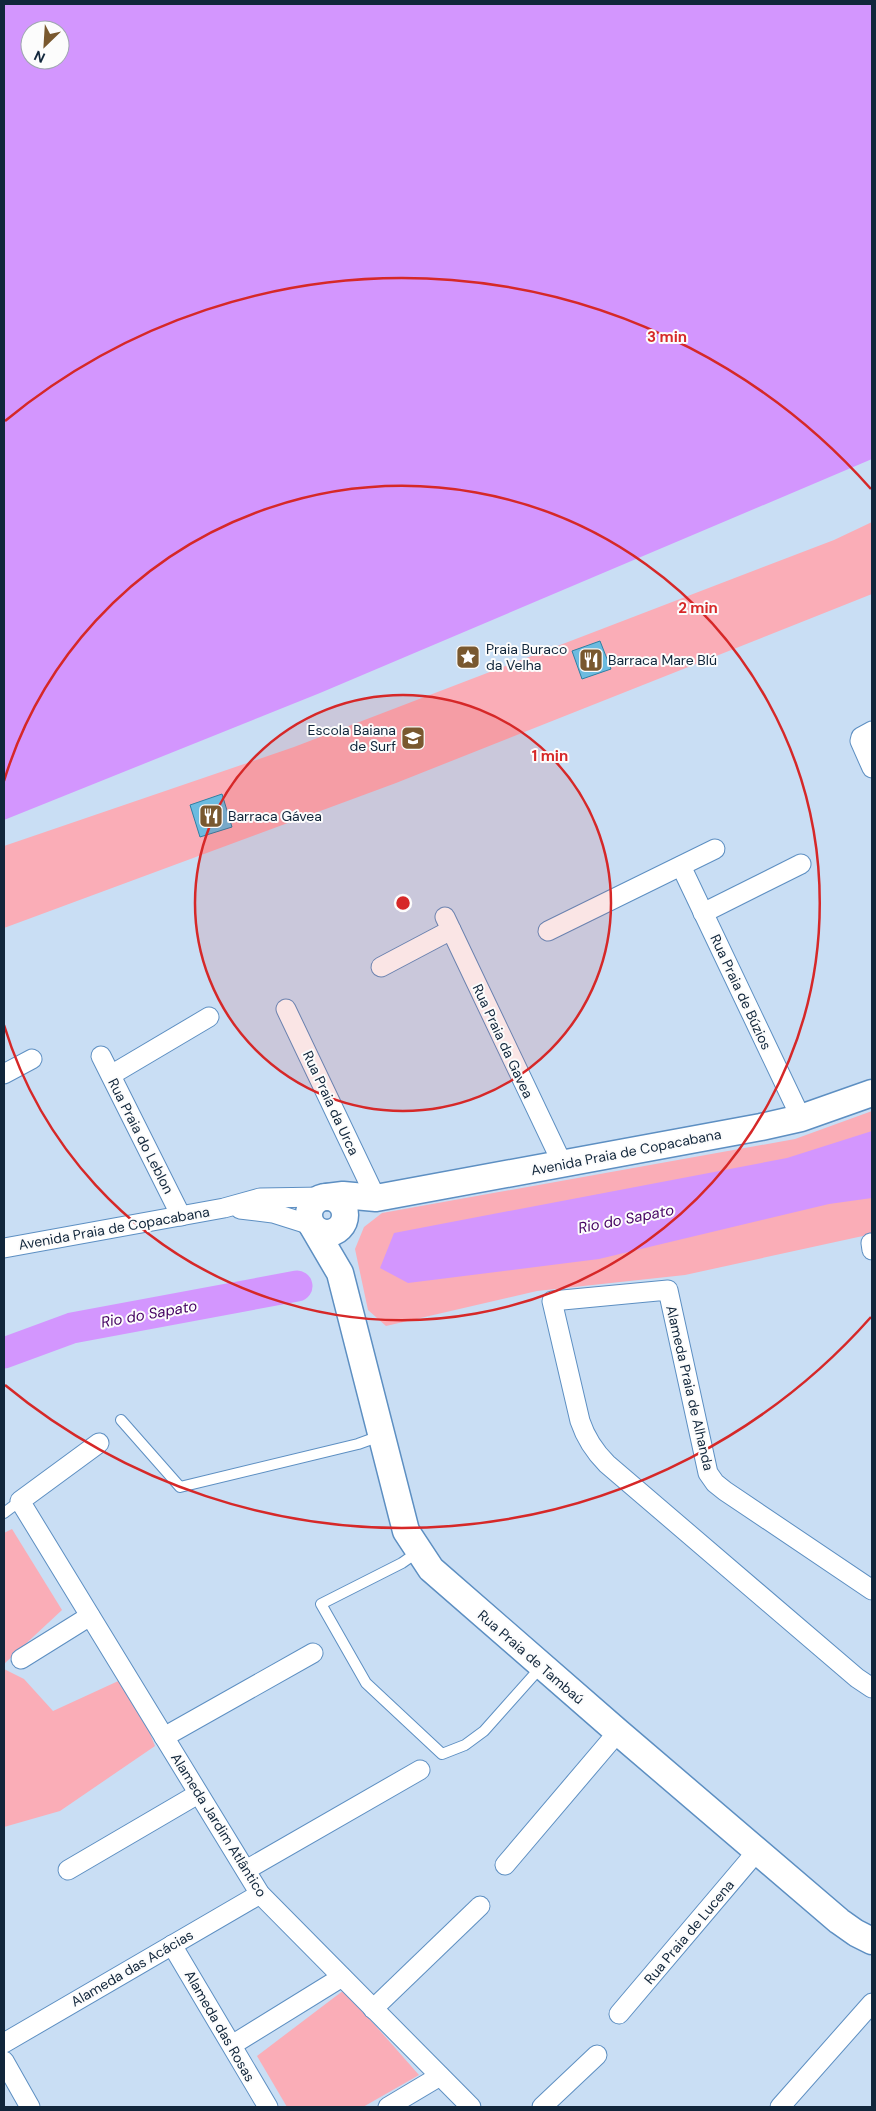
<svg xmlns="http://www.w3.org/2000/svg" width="876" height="2111" font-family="'DM Sans',sans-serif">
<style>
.green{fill:#faadb7}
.water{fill:#d396fe;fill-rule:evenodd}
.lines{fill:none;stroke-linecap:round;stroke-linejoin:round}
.river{stroke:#d396fe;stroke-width:31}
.building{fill:#6cbbe0;stroke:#2d80a3}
.lane-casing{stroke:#5d8fc2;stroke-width:12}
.street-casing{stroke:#5d8fc2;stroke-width:21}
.secondary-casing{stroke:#5d8fc2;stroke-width:29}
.lane{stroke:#fff;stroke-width:10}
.street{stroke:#fff;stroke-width:19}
.secondary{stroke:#fff;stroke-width:26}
.ring{fill:none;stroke:#d62828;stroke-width:2.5}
.labels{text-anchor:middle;stroke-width:4;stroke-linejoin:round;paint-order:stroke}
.poi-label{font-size:14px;fill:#11263b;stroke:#fcfcfc;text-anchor:start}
.street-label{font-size:14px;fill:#11263b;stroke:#fcfcfc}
.water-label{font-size:15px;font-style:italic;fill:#440162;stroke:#fcfcfc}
.centre{fill:#d62828;stroke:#fcfcfc;stroke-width:2.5}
.ring-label{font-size:15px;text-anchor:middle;font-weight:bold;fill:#d62828;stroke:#fcfcfc;stroke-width:4;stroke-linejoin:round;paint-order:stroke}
</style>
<rect width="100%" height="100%" fill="#c9def4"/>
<!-- green -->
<g class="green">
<path d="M872 522V594L396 783 4 928V846L294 747 834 540Z"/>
<path d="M872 1111V1234L685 1275 537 1291 386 1326 368 1310 355 1249 364 1227 382 1213 795 1139Z"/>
<path d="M12 1529 62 1610 4 1664V1533Z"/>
<path d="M4 1669 24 1679 53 1711 127 1677 155 1746 60 1811 4 1827Z"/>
<path d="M344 1990 419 2075 363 2107H287L257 2056Z"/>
</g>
<!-- water -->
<g class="water">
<path d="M4 4H872V459L320 693 4 820ZM30 30H60V60H30Z"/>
<path d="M872 1131V1198L829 1204 599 1259 408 1283 380 1268 394 1233 787 1158Z"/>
</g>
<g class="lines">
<!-- river -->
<path class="river" d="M4 1353 72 1328 297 1286"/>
</g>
<!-- building -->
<g class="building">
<path d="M600 641 611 669 582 679 572 651Z"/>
<path d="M222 794 232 827 200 837 190 805Z"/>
</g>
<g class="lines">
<!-- lane casing -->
<g class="lane-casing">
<g id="lane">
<path d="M121 1420 180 1487 358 1444 380 1436"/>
<path d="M4 1513 20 1501"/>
<path d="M419 1551 402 1563 321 1604 366 1683 442 1754 465 1745 484 1731 541 1667"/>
</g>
</g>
<!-- street casing -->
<g class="street-casing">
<g id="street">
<path d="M872 731 861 737 860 741 872 768"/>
<path d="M681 866 801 1118"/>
<path d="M703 913 801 864"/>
<path d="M445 917 563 1165"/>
<path d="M548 931 715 849"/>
<path d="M381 967 451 930"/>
<path d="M286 1009 376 1198"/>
<path d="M101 1056 181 1216"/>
<path d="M4 1074 32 1059"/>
<path d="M111 1075 209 1017"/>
<path d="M240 1209 273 1213 311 1225"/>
<path d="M871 1243 872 1250"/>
<path d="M4 1248 224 1208 260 1198 324 1197"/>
<path d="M99 1443 20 1501 260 1894 471 2107"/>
<path d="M872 1590 725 1491 715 1483 708 1473 668 1290 552 1301 580 1421C586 1439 594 1451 607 1464L857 1678 872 1688"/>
<path d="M21 1659 90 1616"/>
<path d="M164 1737 313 1653"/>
<path d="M505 1865 618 1732"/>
<path d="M68 1870 198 1794"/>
<path d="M246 1870 420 1770"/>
<path d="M172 1945 268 2107"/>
<path d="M373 2009 480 1906"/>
<path d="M619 2014 758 1850"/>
<path d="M4 2043 260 1894"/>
<path d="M232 2045 342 1977"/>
<path d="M4 2061 30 2107"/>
<path d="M388 2107 440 2076"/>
<path d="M542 2107 597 2055"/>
<path d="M780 2107 872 2003"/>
</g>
</g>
<!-- secondary casing -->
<g class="secondary-casing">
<g id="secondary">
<circle cx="327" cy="1215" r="18"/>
<path d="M327 1197 343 1195 376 1198 761 1127 801 1118 872 1093"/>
<path d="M313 1227 340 1273 406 1531 431 1569 618 1732 839 1921 856 1933 872 1941"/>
</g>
</g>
<!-- lane -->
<use href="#lane" class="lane"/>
<!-- street -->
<use href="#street" class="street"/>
<!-- secondary -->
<use href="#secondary" class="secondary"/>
</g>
<!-- distance rings -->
<circle cx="403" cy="903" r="208" fill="#d62828" fill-opacity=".12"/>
<g class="ring">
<circle cx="403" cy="903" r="208"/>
<path d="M4 781A417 417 0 1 1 4 1025"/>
<path d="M871 1317A625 625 0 0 1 5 1385M5 421A625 625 0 0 1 871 489"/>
</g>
<!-- icons -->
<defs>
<g id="sight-square" transform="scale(1.25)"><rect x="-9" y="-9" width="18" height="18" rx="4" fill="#79582f" stroke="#fcfcfc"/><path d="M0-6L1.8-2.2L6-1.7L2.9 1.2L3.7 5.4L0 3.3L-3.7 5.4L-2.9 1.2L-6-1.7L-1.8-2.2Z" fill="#fff"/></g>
<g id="restaurant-square" transform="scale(1.25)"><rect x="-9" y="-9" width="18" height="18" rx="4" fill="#79582f" stroke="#fcfcfc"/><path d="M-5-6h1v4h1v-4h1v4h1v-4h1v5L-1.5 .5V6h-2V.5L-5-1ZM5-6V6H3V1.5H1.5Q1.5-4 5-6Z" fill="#fff"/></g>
<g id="school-square" transform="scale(1.25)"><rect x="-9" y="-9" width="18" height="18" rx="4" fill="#79582f" stroke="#fcfcfc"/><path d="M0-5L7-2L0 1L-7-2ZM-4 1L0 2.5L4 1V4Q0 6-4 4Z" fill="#fff"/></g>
</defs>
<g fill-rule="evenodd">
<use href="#sight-square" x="468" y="657"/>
<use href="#restaurant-square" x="591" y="660"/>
<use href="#school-square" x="413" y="738"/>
<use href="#restaurant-square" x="211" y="816"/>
</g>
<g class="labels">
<!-- poi labels -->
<g class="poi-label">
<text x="486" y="654">Praia Buraco<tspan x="486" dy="16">da Velha</tspan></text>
<text x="608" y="665">Barraca Mare Blú</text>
<text x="396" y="735" text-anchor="end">Escola Baiana<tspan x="396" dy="16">de Surf</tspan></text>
<text x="228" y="821">Barraca Gávea</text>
</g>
<!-- street labels -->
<g class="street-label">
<text transform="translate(741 992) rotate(65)" y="5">Rua Praia de Búzios</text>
<text transform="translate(503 1041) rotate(65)" y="5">Rua Praia da Gavea</text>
<text transform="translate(331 1103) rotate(65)" y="5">Rua Praia da Urca</text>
<text transform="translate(141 1136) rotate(63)" y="5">Rua Praia do Leblon</text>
<text transform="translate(626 1152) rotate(-11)" y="5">Avenida Praia de Copacabana</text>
<text transform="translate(114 1228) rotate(-10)" y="5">Avenida Praia de Copacabana</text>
<text transform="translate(690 1388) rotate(77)" y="5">Alameda Praia de Alhanda</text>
<text transform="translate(531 1657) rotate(41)" y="5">Rua Praia de Tambaú</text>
<text transform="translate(219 1825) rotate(58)" y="5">Alameda Jardim Atlântico</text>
<text transform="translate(689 1932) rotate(-50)" y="5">Rua Praia de Lucena</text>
<text transform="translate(132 1968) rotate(-30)" y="5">Alameda das Acácias</text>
<text transform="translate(220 2026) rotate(60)" y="5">Alameda das Rosas</text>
</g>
<!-- water labels -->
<g class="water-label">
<text transform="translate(626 1219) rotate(-11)" y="5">Rio do Sapato</text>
<text transform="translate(149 1314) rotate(-10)" y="5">Rio do Sapato</text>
</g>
</g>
<circle cx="403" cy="903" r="8" class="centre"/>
<g class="ring-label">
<text x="667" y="342">3 min</text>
<text x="698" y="613">2 min</text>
<text x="550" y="761">1 min</text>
</g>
<!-- border -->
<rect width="876" height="2111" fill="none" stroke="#11263b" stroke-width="10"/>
<!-- north arrow -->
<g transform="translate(45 45) rotate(205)"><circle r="24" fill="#fcfcfc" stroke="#9ea6af"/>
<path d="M0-4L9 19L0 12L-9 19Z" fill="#79582f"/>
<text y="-8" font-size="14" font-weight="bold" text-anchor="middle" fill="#11263b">N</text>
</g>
</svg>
